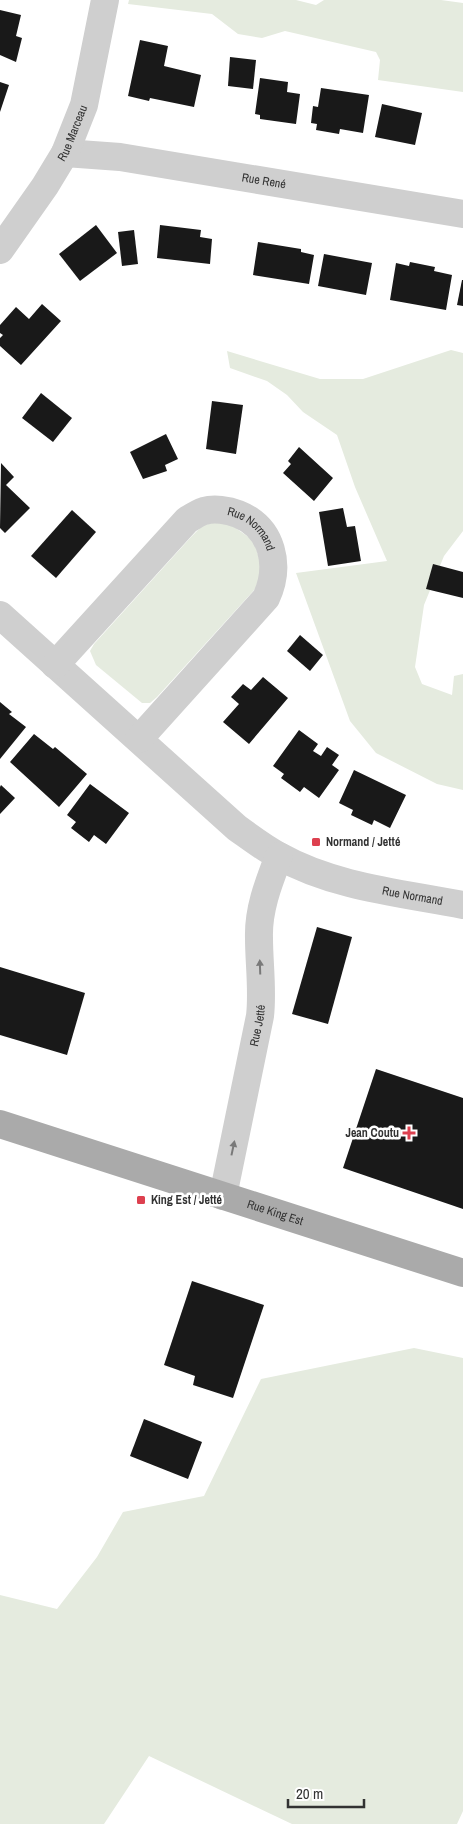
<svg xmlns="http://www.w3.org/2000/svg" width="463" height="1824" font-family="'Archivo Narrow',sans-serif">
<style>
.green{fill:#e5ebdf}
.building{fill:#191919}
.lines{fill:none;stroke-linecap:round;stroke-linejoin:round}
.minor{stroke:#cfcfcf;stroke-width:28}
.major{stroke:#aaa;stroke-width:28}
.oneway{fill:#797979}
.poi-dot{fill:#dd404f;stroke:#fff;stroke-width:2}
.labels{text-anchor:middle;stroke-width:5;stroke-linejoin:round;paint-order:stroke}
.street-label{font-size:12px;fill:#323232;stroke:#fff}
.poi-label{font-size:12px;font-weight:bold;fill:#323232;stroke:#fff;text-anchor:start}
</style>
<rect width="100%" height="100%" fill="#fff"/>
<!-- green -->
<g class="green">
<path d="M129 0H296L316 5 324 0H441L463 3V92L378 80 380 60 376 52 285 31 262 38 238 34 212 14 128 4Z"/>
<path d="M451 350 463 353V531L444 556 424 605 415 667 422 684 452 695 454 676 463 674V790L437 784 376 753 350 721 296 573 387 561 355 487 337 435 303 412 287 395 267 381 230 368 227 351 320 379H363Z"/>
<path d="M216 521 230 524 254 541 263 572 256 588 157 697 150 703H142L96 665 90 651 94 644 191 537 202 526Z"/>
<path d="M414 1348 463 1358V1811L457 1824H292L149 1756 104 1824H0V1595L57 1609 97 1557 123 1512 204 1496 261 1379Z"/>
</g>
<!-- building -->
<g class="building">
<path d="M0 10 21 15 16 36 22 38 16 62 0 55Z"/>
<path d="M140 40 168 46 164 66 201 75 194 107 150 98 149 101 128 96Z"/>
<path d="M230 57 256 60 253 89 228 86Z"/>
<path d="M260 78 288 82 287 92 300 94 296 124 260 119V115L255 114Z"/>
<path d="M0 82 9 85 0 112Z"/>
<path d="M321 88 369 95 363 133 340 129 339 134 316 130 317 124 311 123 313 106 318 107Z"/>
<path d="M382 104 422 113 415 145 375 137Z"/>
<path d="M96 225 117 253 80 281 59 254Z"/>
<path d="M160 225 201 230 200 237 212 239 210 264 157 258Z"/>
<path d="M134 230 138 264 122 266 118 232Z"/>
<path d="M258 242 301 249V252L314 255 309 284 253 275Z"/>
<path d="M324 254 372 263 366 295 318 286Z"/>
<path d="M410 262 435 267 434 271 452 275 446 310 390 300 396 263 409 266Z"/>
<path d="M462 280H463V306L457 305Z"/>
<path d="M42 304 61 321 21 365 0 346V338L3 335 0 333V325L16 307 29 319Z"/>
<path d="M41 393 72 418 53 442 22 418Z"/>
<path d="M212 401 243 405 236 454 206 449Z"/>
<path d="M166 434 178 459 165 465 167 471 143 479 130 452Z"/>
<path d="M299 447 333 478 314 501 283 473 291 464 288 461Z"/>
<path d="M1 463 14 477 6 485 30 508 5 533 0 528Z"/>
<path d="M343 508 347 527 355 526 361 561 328 566 319 512Z"/>
<path d="M72 510 96 532 56 578 31 556Z"/>
<path d="M433 564 463 572V598L426 589Z"/>
<path d="M300 635 323 655 310 671 287 651Z"/>
<path d="M263 677 288 698 249 744 223 722 239 704 231 697 243 684 251 690Z"/>
<path d="M0 702 12 712 9 714 26 727 0 759Z"/>
<path d="M299 730 318 744 313 751 321 756 327 747 339 755 332 765 339 770 319 798 304 787 300 792 281 778 284 774 273 766Z"/>
<path d="M34 734 53 749 55 747 87 774 59 807 10 762Z"/>
<path d="M354 770 406 795 390 828 374 820 372 825 351 815 353 810 339 803Z"/>
<path d="M90 784 129 813 106 844 94 835 89 842 71 828 76 822 67 815Z"/>
<path d="M1 785 15 798 0 814V787Z"/>
<path d="M317 927 352 937 328 1024 292 1014Z"/>
<path d="M0 967 85 993 67 1055 0 1035Z"/>
<path d="M376 1069 463 1098V1209L343 1168Z"/>
<path d="M192 1281 264 1305 233 1398 193 1385 195 1376 164 1365Z"/>
<path d="M144 1419 202 1442 188 1479 130 1456Z"/>
</g>
<g class="lines">
<!-- minor -->
<g class="minor">
<path id="s1" d="M65 153 120 157 463 214"/>
<path id="s2" d="M0 250 45 186 65 153 84 105 105 0"/>
<path id="s3" d="M0 615 237 828C251 838 264 848 279 856 334 887 402 893 463 905"/>
<path id="s4" d="M55 665 187 520C192 517 198 513 204 511 214 508 228 510 238 514 273 528 281 566 266 598L139 739"/>
<path id="s5" d="M223 1196 260 1016C263 990 259 964 259 938 258 909 269 882 279 856"/>
</g>
<!-- major -->
<path class="major" id="s6" d="M0 1124 463 1273"/>
</g>
<!-- one-way arrows -->
<defs><path id="oneway-solid" d="M-6-.8H1V-3.2L6.5 0L1 3.2V.8H-6Z" transform="scale(1.25)"/></defs>
<g class="oneway">
<use href="#oneway-solid" transform="translate(260 967) rotate(-92)"/>
<use href="#oneway-solid" transform="translate(233 1148) rotate(-78)"/>
</g>
<!-- markers -->
<g class="poi-dot">
<rect x="311" y="837" width="10" height="10" rx="2.5"/>
<path d="M406.5 1125.5h5v5h5v5h-5v5h-5v-5h-5v-5h5z"/>
<rect x="136" y="1195" width="10" height="10" rx="2.5"/>
</g>
<g class="labels">
<!-- street labels -->
<g class="street-label">
<text dy="4" stroke="none"><textPath href="#s2" startOffset="138">Rue Marceau</textPath></text>
<text dy="4" stroke="none"><textPath href="#s1" startOffset="201">Rue René</textPath></text>
<text dy="4" stroke="none"><textPath href="#s4" startOffset="270">Rue Normand</textPath></text>
<text dy="4" stroke="none"><textPath href="#s3" startOffset="509">Rue Normand</textPath></text>
<text dy="4" stroke="none"><textPath href="#s5" startOffset="174">Rue Jetté</textPath></text>
<text dy="4" stroke="none"><textPath href="#s6" startOffset="289">Rue King Est</textPath></text>
</g>
<!-- poi labels -->
<g class="poi-label">
<text x="326" y="846">Normand / Jetté</text>
<text x="399" y="1137" text-anchor="end">Jean Coutu</text>
<text x="151" y="1204">King Est / Jetté</text>
</g>
</g>
<!-- scale -->
<path d="M288 1799v8h76v-8" fill="none" stroke="#323232" stroke-width="2.5"/>
<text x="296" y="1799" font-size="15" fill="#323232" stroke="#ffffff" stroke-width="4" paint-order="stroke">20 m</text>
</svg>
